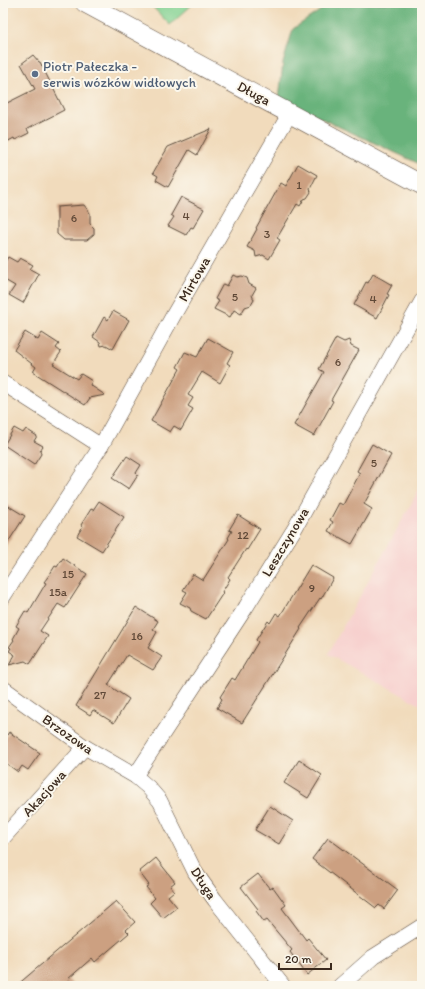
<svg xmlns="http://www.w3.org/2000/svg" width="425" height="989" font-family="Itim,sans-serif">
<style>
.built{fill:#f7d0ce}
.green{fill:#82d191;stroke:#5e7e58}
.forest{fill:#69b37b;stroke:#526e4c}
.building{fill:#cca081}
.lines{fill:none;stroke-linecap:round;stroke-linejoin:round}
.minor-casing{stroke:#564536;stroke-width:16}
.tertiary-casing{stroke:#564536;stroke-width:20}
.minor{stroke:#fff;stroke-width:15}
.tertiary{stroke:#fff;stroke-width:19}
.service-dot{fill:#5c6f8a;stroke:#fbf7ec;stroke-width:1.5}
.labels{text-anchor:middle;stroke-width:4;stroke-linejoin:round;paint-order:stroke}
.number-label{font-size:12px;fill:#5f4837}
.service-label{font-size:14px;fill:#4e5e75;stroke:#fbf7ec;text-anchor:start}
.street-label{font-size:14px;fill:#3b2a1e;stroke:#fbf7ec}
</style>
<rect width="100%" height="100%" fill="#fbf7ec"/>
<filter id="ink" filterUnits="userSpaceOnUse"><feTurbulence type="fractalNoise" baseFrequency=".025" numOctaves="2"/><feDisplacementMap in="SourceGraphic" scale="8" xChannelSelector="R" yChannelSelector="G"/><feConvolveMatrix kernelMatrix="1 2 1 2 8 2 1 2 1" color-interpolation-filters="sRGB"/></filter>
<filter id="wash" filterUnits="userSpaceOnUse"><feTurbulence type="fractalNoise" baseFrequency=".012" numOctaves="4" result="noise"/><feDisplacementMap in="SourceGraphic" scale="16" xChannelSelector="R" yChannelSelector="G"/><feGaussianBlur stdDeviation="0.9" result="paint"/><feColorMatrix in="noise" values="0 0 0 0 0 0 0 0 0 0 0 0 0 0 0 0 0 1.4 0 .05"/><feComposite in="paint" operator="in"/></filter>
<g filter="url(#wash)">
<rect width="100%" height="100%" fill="#f1dbbc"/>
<!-- built -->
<path class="built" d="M422 484V706L328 654Z"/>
<!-- green -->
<path class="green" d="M149 3H194L170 25Z"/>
<!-- forest -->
<path class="forest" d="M331 3H419L422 21V165L279 99 283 63 293 29Z"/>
<g id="blocks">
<!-- building -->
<g class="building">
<path d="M33 55 39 62H40L64 110 27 129 29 133 15 140 14 138 3 144V105L35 89 21 64Z"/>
<path d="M211 129 197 155 189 150 168 187 156 180 158 176 153 173 168 147Z"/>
<path d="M298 164 317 175 310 189 311 192 307 198 304 199 300 206 297 204 277 238 280 240 269 259 263 255 256 257 255 251 247 247 257 229 256 228 281 183 286 186Z"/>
<path d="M181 197 204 209 193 228 191 227 186 235 168 226 174 217 171 215Z"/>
<path d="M84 205 90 213V224L94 228V234L87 240H64L57 234V207Z"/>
<path d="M8 257 17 262 20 258 33 265 30 269 39 274 23 303 9 295 15 286 3 279V265Z"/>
<path d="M373 274 392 285 387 294 389 295 377 318 354 305 366 282 368 283Z"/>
<path d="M233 275 237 277 242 276 247 278 249 284 256 288 252 295 254 300 251 305 245 307 241 314 234 310 230 317 214 309 219 301 215 299 223 284 227 286Z"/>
<path d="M113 311 129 320 113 349 106 345 101 346 100 342 93 337 104 317 108 320Z"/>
<path d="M25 332 38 340 42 333 59 344 56 348 61 352 53 364 77 379 81 374 92 381 90 385 105 395 90 398 85 405 33 372 36 367 14 350Z"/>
<path d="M208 338 233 352 227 363 230 365 220 383 202 372 188 395 193 398 188 406 193 409 181 430 174 426 170 432 151 421 180 369 177 367 185 352 197 357Z"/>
<path d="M336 338 344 342 349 340 351 346 359 350 331 400 333 401 314 436 294 425 324 372 319 369Z"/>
<path d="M14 428 23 433 26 429 37 436 34 441 43 446 40 450 41 454 34 465 4 445Z"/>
<path d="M372 444 391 455 364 504 372 509 352 544 328 531 333 522 330 520 339 503 343 505 360 473 357 471Z"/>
<path d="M127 456 141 465 136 473 138 475 129 489 112 478Z"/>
<path d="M99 501 124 517 102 551 77 536 83 526 81 525 91 509 93 510Z"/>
<path d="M7 505 25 516 3 550V513Z"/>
<path d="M238 515 260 529 247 550 246 549 228 577 230 579 222 592 223 593 206 619 191 611 190 608 180 603 187 592 183 590 193 574 203 580 229 539 228 538 232 531 229 530Z"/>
<path d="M63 558 87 574 65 608 58 604 40 631 48 636 30 664 25 661 9 665 15 655 9 651 11 648 9 647 14 640 13 639 19 628 16 626 25 611 28 613 46 583 44 582 50 574 55 566 57 567Z"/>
<path d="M311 565 333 578 321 599 320 598 300 628 301 629 242 723 217 708 222 699 220 697 232 678 235 680 258 642 256 640 268 621 270 623 276 613 280 616Z"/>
<path d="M136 607 158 621 153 629 157 632 148 648 162 657 153 670 127 655 108 685 129 699 114 723 93 710 90 715 76 706Z"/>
<path d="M9 732 40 753 28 770 22 766 18 772 3 761V741Z"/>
<path d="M299 760 322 775 308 798 284 783Z"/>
<path d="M270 806 293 821 279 844 255 830Z"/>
<path d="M328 838 398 890 384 909 379 905 376 908 312 859Z"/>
<path d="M156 858 175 882 170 886 174 891 168 896 177 907 163 918 150 903 155 898 146 887 149 885 139 872Z"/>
<path d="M258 874 270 889 273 887 286 905 282 908 306 940 308 938 326 960 307 975 290 952 292 950 267 920 264 922 256 911 258 909 241 887Z"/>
<path d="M116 901 135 922 126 930 129 933 95 962 92 958 68 979 74 986H16Z"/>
</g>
</g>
</g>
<g filter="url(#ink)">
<use href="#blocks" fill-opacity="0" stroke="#564536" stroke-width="1"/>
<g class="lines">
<!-- minor casing -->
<g class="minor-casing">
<g id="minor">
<path d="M3 383 101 446"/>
<path d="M3 597 101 446 173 316 290 113"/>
<path d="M3 688 85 747 135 776 148 787 160 801 195 872 215 900 283 986"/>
<path d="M135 776 246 607 295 528 422 301"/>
<path d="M3 838 85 747"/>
<path d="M340 986 373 957 422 926"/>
</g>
</g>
<!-- tertiary casing -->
<g class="tertiary-casing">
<path id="tertiary" d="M85 3 422 185"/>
</g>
<!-- minor -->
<use href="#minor" class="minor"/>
<!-- tertiary -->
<use href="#tertiary" class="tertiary"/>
</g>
</g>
<!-- markers -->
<circle class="service-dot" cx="35" cy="74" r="4"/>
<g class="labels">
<!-- number labels -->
<g class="number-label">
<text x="299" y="189">1</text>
<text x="186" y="220">4</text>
<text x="74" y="222">6</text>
<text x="267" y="238">3</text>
<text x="235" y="301">5</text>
<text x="373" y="303">4</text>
<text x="338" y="366">6</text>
<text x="374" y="467">5</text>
<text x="243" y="539">12</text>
<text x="68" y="578">15</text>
<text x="312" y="592">9</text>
<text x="58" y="596">15a</text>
<text x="137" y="640">16</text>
<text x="100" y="699">27</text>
</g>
<!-- service labels -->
<g class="service-label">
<text x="43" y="71">Piotr Pałeczka -<tspan x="43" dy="16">serwis wózków widłowych</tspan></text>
</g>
<!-- street labels -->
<g class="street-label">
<text transform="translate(254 93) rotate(28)" y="5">Długa</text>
<text transform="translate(194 279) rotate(-60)" y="5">Mirtowa</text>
<text transform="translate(285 542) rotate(-59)" y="5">Leszczynowa</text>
<text transform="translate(68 734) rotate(35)" y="5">Brzozowa</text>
<text transform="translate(44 793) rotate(-48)" y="5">Akacjowa</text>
<text transform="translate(204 883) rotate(57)" y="5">Długa</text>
</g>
</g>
<!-- margin -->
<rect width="425" height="989" fill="none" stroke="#fbf7ec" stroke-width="16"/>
<!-- scale -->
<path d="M279 963v6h52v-6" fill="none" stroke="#3b2a1e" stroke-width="2"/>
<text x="285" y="963" font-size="12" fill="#3b2a1e" stroke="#fbf7ec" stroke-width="3" paint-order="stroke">20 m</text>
</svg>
